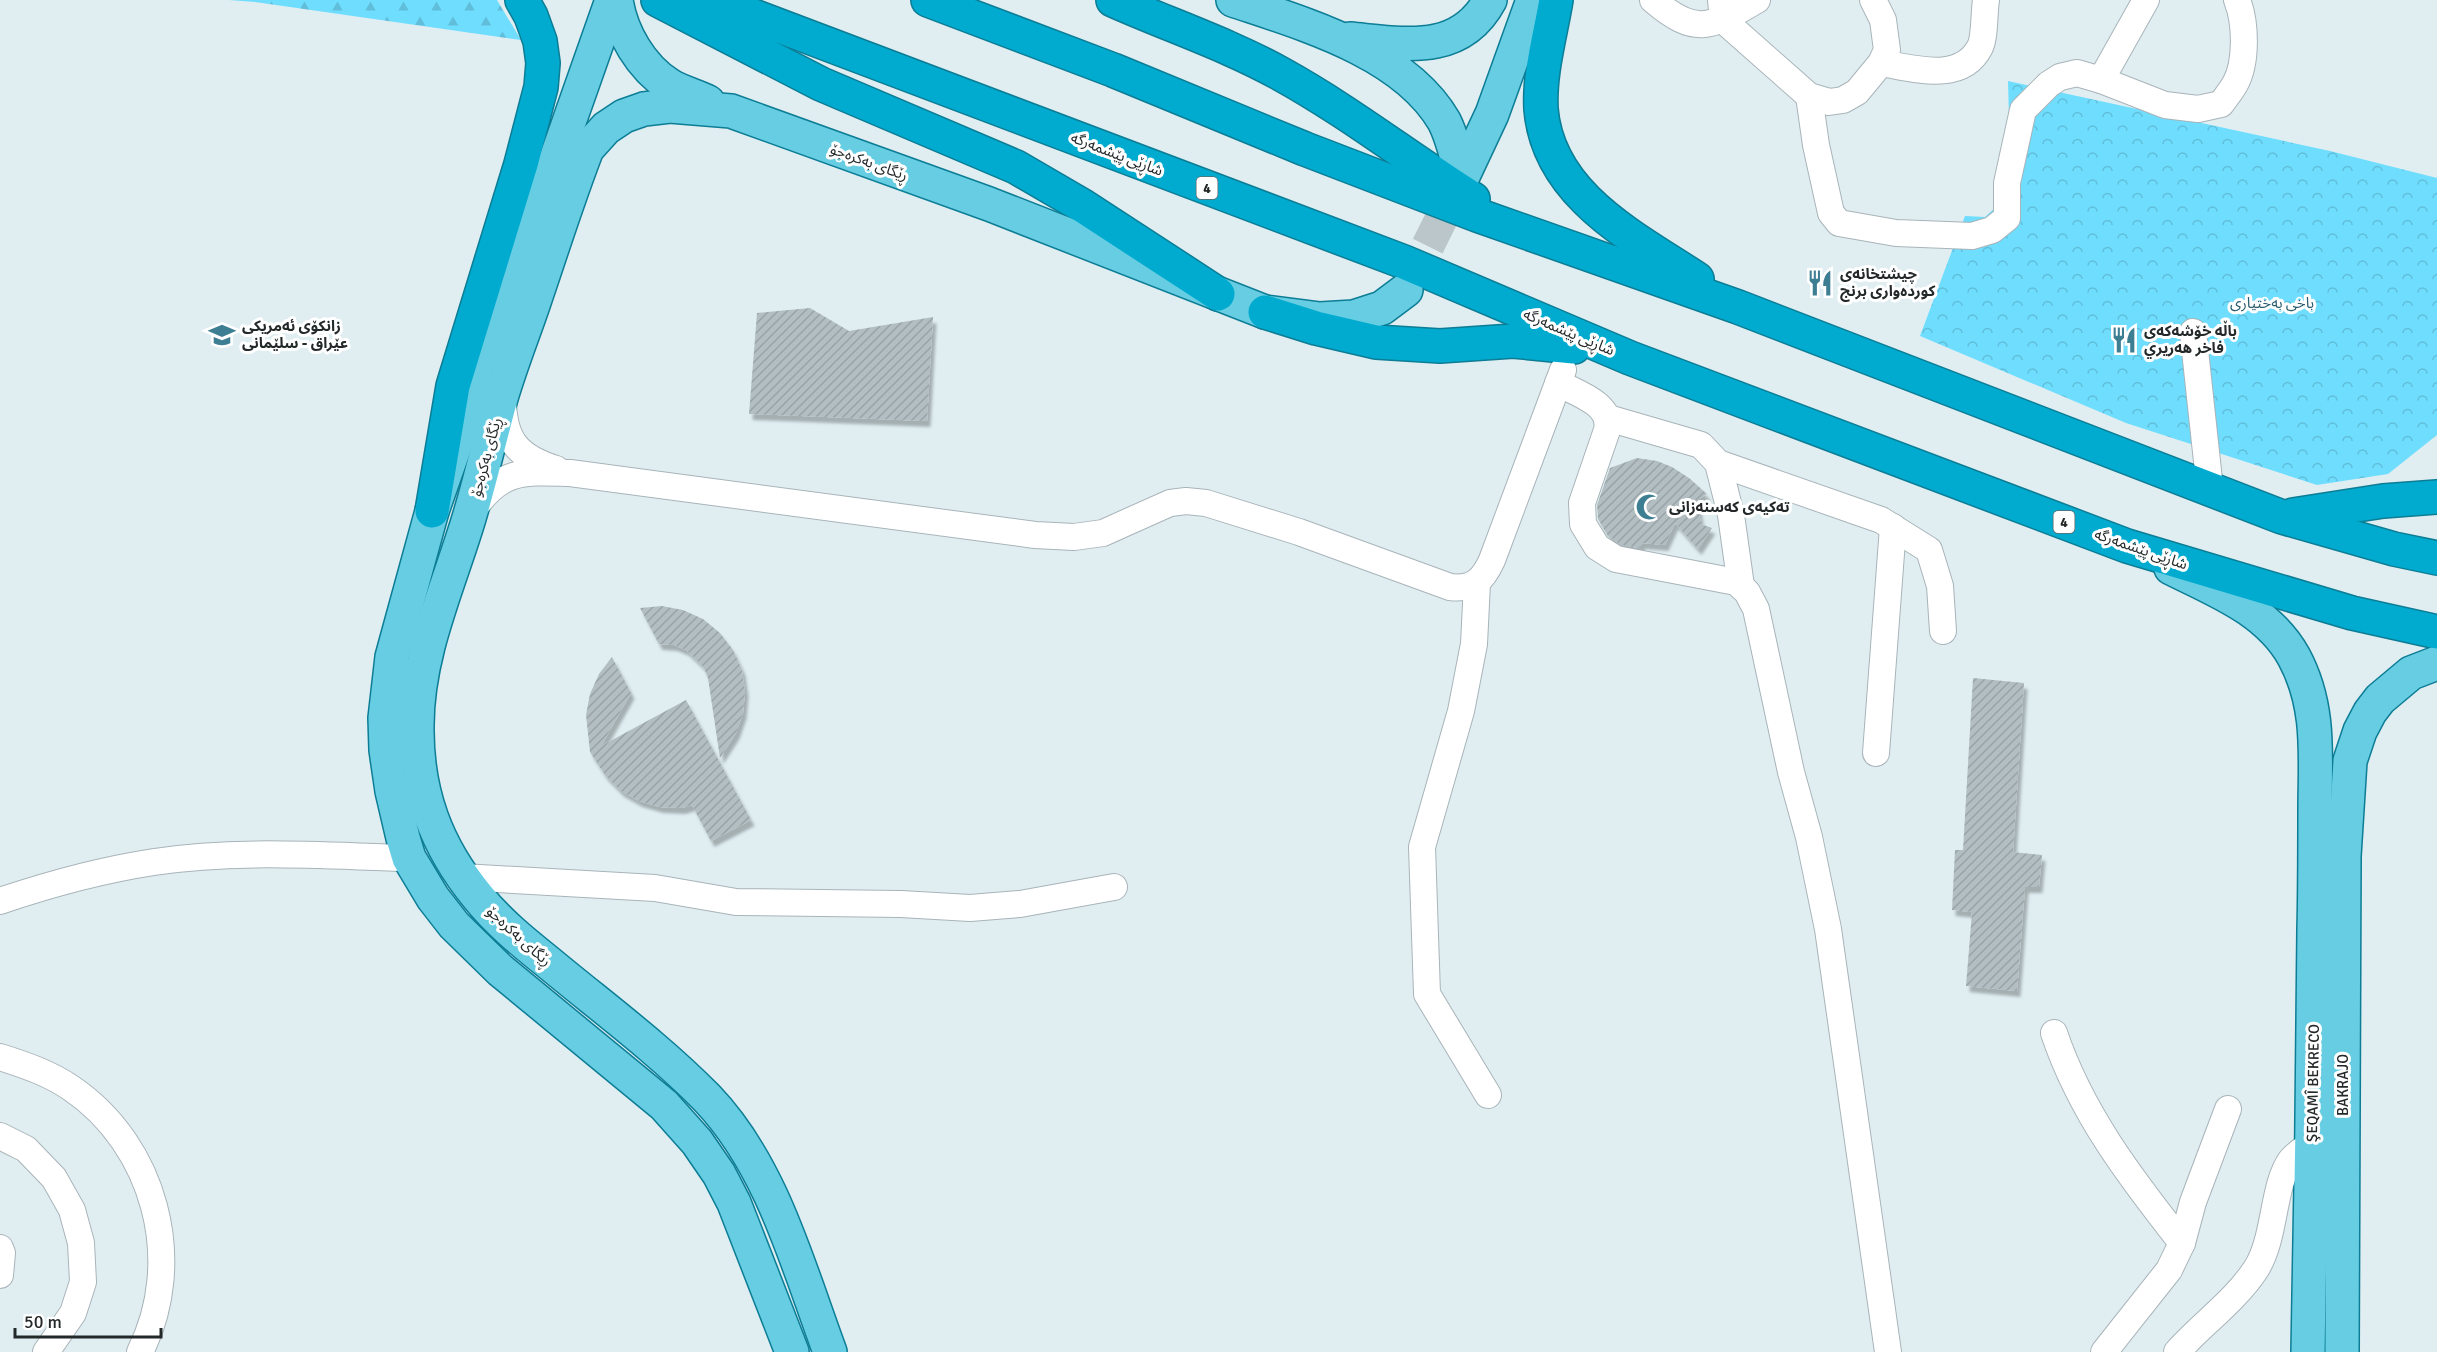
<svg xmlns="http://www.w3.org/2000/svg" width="2437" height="1352" font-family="Signika,'Noto Sans Arabic',sans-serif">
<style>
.forest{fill:url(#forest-firs)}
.park{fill:url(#park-crowns)}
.building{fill:url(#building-hatch);filter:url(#shadow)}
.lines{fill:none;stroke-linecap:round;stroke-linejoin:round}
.major-tunnel{stroke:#bac6ca;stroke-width:33;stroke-dasharray:33 16;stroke-linecap:butt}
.minor-casing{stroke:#a8b4b9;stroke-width:28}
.major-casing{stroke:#0c7d95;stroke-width:36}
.highway-casing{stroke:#0c7d95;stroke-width:36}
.minor{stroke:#fff;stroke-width:26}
.major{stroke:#66cde2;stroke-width:33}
.highway{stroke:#00abcf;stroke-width:33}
.labels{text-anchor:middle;stroke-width:6;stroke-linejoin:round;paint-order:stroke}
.shield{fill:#fff;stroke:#656869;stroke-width:1.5}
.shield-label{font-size:14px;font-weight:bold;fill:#232829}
.street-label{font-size:15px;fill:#232829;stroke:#fff}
.poi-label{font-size:15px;font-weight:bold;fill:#232829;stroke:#fff;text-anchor:start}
.park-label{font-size:15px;fill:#295e6e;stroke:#fff}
</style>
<defs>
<pattern id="forest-firs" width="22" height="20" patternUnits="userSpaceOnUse" patternTransform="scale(1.5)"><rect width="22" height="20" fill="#6fddfe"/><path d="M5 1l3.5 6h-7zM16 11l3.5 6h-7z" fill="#60beda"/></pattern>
<pattern id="park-crowns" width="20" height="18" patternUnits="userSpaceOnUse" patternTransform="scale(1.5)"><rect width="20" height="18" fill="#6fddfe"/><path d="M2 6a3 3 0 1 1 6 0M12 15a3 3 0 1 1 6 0" fill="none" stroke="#60beda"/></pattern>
<pattern id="building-hatch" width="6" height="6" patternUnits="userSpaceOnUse" patternTransform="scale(1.5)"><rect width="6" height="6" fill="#b2bec2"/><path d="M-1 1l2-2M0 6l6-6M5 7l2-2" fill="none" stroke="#99a3a7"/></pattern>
<filter id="shadow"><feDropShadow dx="3.5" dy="6" stdDeviation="1.5" flood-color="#0004"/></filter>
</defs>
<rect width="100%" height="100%" fill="#e0eef2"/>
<!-- forest -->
<path class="forest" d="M229 0H497L521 40 255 2Z"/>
<!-- park -->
<path class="park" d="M2008 81 2330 151 2437 178V435L2388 474 2317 485 2126 423 1920 336 1965 216 1985 217 2011 193Z"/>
<!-- building -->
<g class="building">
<path d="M810 308 849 331 933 317 927 421 749 414 757 313Z"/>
<path d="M1637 458 1657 461 1672 467 1689 478 1707 494 1697 500 1701 524 1712 528 1698 549 1675 523 1665 545 1642 543 1639 548 1622 545 1608 536 1598 519 1597 505 1610 468Z"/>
<path d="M662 606 683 610 703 619 720 633 733 650 742 670 745 691 743 713 736 733 720 758 708 678 703 666 686 650 674 645 659 644 640 608Z"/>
<path d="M612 657 631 693 601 746 686 700 751 820 711 841 692 805 682 808 660 807 639 801 621 791 605 775 590 752 586 715 590 694 599 674Z"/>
<path d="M1973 678 2024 683 2013 852 2042 855 2039 887H2025L2017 991 1966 986 1972 912 1952 910 1955 850H1963Z"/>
</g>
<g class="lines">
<!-- major-tunnel -->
<path class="major-tunnel" d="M1406 290 1461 179"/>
<!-- minor casing -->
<g class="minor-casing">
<g id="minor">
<path d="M1653 0C1697 38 1712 26 1757 0"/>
<path d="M1721 0 1723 20 1809 96 1829 102 1843 100 1857 92 1881 63 1887 50 1883 20 1873 0"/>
<path d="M1881 63C1913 68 1961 84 1980 47 1985 37 1984 12 1986 0"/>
<path d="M2101 80 2146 0"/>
<path d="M1809 96 1816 145 1831 213 1839 223 1896 233 1972 236 1992 230 2007 218V183L2023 110 2049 84 2060 77 2077 73 2101 80 2165 105 2198 109 2221 104C2226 97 2231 91 2235 84 2247 63 2246 22 2237 0"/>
<path d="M2193 332 2210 489"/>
<path d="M1558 383C1576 393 1613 404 1607 430L1582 503 1583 524 1597 547 1616 559 1736 582 1747 592 1756 609 1791 772 1809 837 1828 929 1888 1352"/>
<path d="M503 401C504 441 518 457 556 469"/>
<path d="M1608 418 1701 445 1718 463 1731 515 1741 586"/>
<path d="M1718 463 1881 520 1929 550 1940 586 1943 631"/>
<path d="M474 509C501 468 527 472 570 473L1035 535 1074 537 1103 533 1170 503 1186 501 1206 503 1299 532 1450 587C1473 590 1483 580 1492 560L1563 370"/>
<path d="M1477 583 1474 644 1461 711 1422 847 1427 994 1488 1095"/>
<path d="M1876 753 1893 527"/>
<path d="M462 877 655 888 736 902 901 904 970 908 1020 904 1114 887"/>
<path d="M0 901C50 884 102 870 154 862 238 849 325 856 409 858"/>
<path d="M2054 1033C2081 1113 2130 1177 2182 1243"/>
<path d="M0 1057C25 1065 49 1073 71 1088 155 1145 186 1261 140 1352"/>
<path d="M0 1136 26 1149 54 1178 72 1210 81 1243 83 1282 73 1313 46 1352"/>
<path d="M0 1248 2 1253 0 1275"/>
<path d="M2104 1352 2169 1270 2182 1243 2193 1202 2228 1109"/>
<path d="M2177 1352C2202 1324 2235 1301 2256 1269 2276 1238 2272 1186 2291 1160 2297 1153 2305 1148 2312 1143"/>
</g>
</g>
<!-- major casing -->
<g class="major-casing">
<g id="major">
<path d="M612 0 432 511 392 657 385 718 386 750 392 791 403 838 409 858 433 898 454 925 500 970 664 1105 697 1142 719 1174 734 1203 792 1352"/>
<path d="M616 0C621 33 641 67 669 85 680 92 696 96 708 102"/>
<path d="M1233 0C1304 24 1404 52 1444 121 1453 138 1457 159 1462 178"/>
<path d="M1350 39C1404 44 1460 56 1490 0"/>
<path d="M1462 178 1492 114 1533 0"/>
<path d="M2171 568C2217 591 2268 610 2294 657 2321 707 2315 757 2315 812 2315 851 2315 891 2314 930 2313 1071 2311 1211 2308 1352"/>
<path d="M830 1352C798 1266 772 1166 707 1098 659 1049 602 1007 549 963 524 943 498 922 478 897 436 846 416 792 417 725 417 653 449 585 469 518 481 478 490 438 501 398 511 364 524 332 535 299 552 249 568 198 587 149L606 128 624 116 644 109 670 106 731 111 989 204 1265 312 1320 319 1354 317 1382 308 1406 290"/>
<path d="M2342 1352 2344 856 2350 761 2360 731 2370 712 2380 699 2411 673 2437 663"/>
</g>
</g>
<!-- highway casing -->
<g class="highway-casing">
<g id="highway">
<path d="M658 0 821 84 1016 167 1083 206 1218 294"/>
<path d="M711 0 1404 262 1630 358 2127 546 2352 613 2437 632"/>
<path d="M928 0 1113 70 1305 149 1477 215 1738 307 2282 517 2394 549 2437 558"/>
<path d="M1113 0C1169 25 1227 44 1281 74 1348 111 1408 158 1473 199"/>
<path d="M1556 0C1550 36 1539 73 1541 109 1548 195 1633 237 1697 279"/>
<path d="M1265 312 1316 328 1376 342 1440 346 1513 341 1574 347"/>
<path d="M432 511 453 386 521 164 541 87 543 63 540 41 531 16 522 0"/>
<path d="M2293 515 2383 501 2437 497"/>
</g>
</g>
<!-- minor -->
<use href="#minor" class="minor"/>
<!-- major -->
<use href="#major" class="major"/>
<!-- highway -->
<use href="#highway" class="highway"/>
</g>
<!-- icons -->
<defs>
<g id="restaurant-bare" transform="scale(2.07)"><path d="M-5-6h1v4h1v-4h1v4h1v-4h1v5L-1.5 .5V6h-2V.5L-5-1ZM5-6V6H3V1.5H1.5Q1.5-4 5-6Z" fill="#3e7e92" stroke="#fff" stroke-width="2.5" paint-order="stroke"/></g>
<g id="university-bare" transform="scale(2.07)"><path d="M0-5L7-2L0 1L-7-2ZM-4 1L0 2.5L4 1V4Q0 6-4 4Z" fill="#3e7e92" stroke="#fff" stroke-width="2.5" paint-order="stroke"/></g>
<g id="mosque-bare" transform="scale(2.07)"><path d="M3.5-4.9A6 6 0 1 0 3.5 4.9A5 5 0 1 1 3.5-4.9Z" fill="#3e7e92" stroke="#fff" stroke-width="2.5" paint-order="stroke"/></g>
</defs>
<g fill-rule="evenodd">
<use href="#restaurant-bare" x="1820" y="283"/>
<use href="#university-bare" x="222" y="335"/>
<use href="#restaurant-bare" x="2124" y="340"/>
<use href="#mosque-bare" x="1649" y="507"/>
</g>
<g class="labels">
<!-- shield labels -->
<g class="shield">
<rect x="1196.5" y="177" width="21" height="22" rx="4.5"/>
<rect x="2053.5" y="511" width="21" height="22" rx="4.5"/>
</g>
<g class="shield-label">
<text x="1207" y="193">4</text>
<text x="2064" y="527">4</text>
</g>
<!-- street labels -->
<g class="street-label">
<text transform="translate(1117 154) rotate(21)" y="5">شاڕێی پێشمەرگە</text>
<text transform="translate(869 162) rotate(20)" y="5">ڕێگای بەکرەجۆ</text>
<text transform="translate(1569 332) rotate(23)" y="5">شاڕێی پێشمەرگە</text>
<text transform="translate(486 457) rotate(-75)" y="5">ڕێگای بەکرەجۆ</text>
<text transform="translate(2141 549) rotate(19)" y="5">شاڕێی پێشمەرگە</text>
<text transform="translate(519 936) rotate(42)" y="5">ڕێگای بەکرەجۆ</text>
<text transform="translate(2313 1083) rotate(-89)" y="5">ŞEQAMÎ BEKRECO</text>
<text transform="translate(2343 1085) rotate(-90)" y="5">BAKRAJO</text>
</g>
<!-- poi labels -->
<g class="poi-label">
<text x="1840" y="279">چيشتخانەی<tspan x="1840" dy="17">کوردەواری برنج</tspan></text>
<text x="242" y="331">زانکۆی ئەمریکی<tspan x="242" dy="17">عێراق - سلێمانی</tspan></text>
<text x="2144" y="336">باڵە خۆشەکەی<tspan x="2144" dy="17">فاخر هەريري</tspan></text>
<text x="1669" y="512">تەکیەی کەسنەزانی</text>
</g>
<!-- park labels -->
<g class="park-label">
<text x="2272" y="308">باخی بەختیاری</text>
</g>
</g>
<!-- scale -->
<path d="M15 1328v9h146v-9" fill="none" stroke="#232829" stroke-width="3"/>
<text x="24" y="1328" font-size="18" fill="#232829" stroke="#ffffff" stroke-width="4.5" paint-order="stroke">50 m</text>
</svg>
